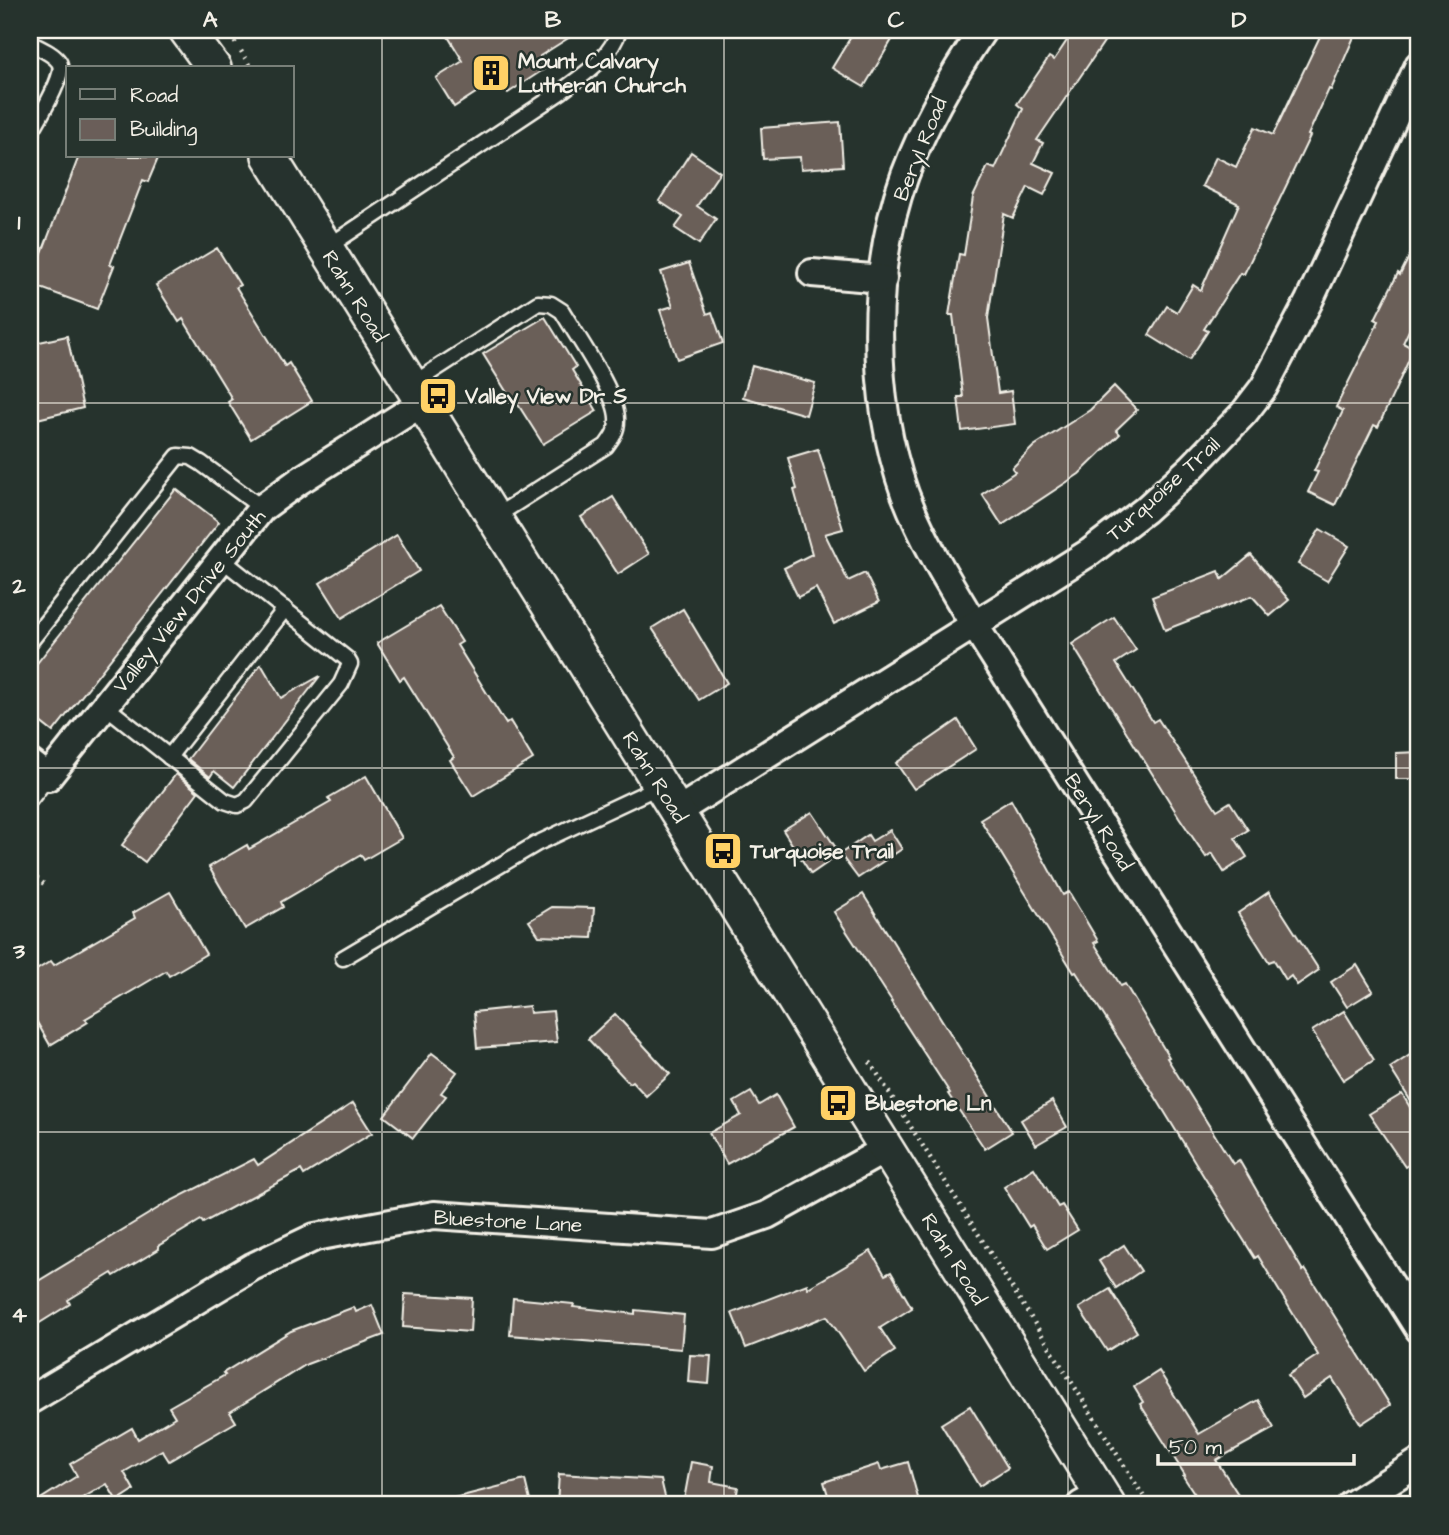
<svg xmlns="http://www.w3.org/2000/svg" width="1449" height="1535" font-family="'Architects Daughter',sans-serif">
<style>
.building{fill:#6a5e59;stroke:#f4f1e8;stroke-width:2}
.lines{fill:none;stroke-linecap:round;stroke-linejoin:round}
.service-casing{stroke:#f4f1e8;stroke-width:19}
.minor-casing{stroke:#f4f1e8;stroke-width:32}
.tertiary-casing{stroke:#f4f1e8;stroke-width:38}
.path{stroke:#f4f1e8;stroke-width:4.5;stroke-dasharray:2 5;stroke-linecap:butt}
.service{stroke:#26332d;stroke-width:14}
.minor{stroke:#26332d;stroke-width:26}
.tertiary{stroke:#26332d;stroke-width:33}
.grid{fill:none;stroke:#f4f1e8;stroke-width:2;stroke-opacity:0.55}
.labels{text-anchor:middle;stroke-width:5;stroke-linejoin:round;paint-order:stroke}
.poi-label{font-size:21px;font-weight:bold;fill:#f4f1e8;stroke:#26332d;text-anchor:start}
.street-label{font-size:21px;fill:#f4f1e8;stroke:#26332d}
.neatline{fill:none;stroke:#f4f1e8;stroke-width:2.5}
.grid-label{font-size:23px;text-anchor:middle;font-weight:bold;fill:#f4f1e8}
</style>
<rect width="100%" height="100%" fill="#26332d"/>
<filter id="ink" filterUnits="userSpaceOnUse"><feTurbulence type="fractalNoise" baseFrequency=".0143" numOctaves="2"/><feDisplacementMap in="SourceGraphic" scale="14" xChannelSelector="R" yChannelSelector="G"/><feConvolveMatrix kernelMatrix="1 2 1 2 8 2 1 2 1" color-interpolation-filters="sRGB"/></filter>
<g filter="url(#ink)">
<!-- building -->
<g class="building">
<path d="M444 30H581L540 56 546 68 508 93 499 82 486 89 485 87 454 107 436 78 463 61Z"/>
<path d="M855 30H879L893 38 864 87 832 68Z"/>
<path d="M1074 30H1112L1037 140 1043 143 1033 163 1055 173 1044 195 1028 187 1013 218 1004 214 988 318 998 393 1011 391 1015 424 962 431 958 397H963L953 315H949L959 254 964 255 973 197 988 166 995 169 1023 109 1017 104 1049 57 1054 60Z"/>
<path d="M1323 30H1357L1331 90 1329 89 1308 135 1310 136 1244 274 1240 273 1204 329 1208 331 1189 360 1149 335 1167 306 1177 312 1193 285 1201 290 1239 204 1202 186 1216 157 1236 167 1255 127 1273 135Z"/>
<path d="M840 122 843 166 801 169 800 157 763 159 761 128Z"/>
<path d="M691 152 720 172 697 206 716 219 699 244 675 228 683 217 659 201Z"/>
<path d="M79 156H159L148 182 143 180 110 265 114 266 97 309 30 284Z"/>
<path d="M1419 237V309L1403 343 1414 349 1378 427 1374 425 1335 505 1308 492 1318 472 1314 471 1343 411 1336 407 1379 321 1375 319 1398 273 1400 275Z"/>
<path d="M217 248 240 285 236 287 285 366 289 363 312 401 251 439 228 402 232 399 183 319 179 322 156 285Z"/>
<path d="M689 263 707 314 712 312 723 343 677 359 660 310 673 306 661 272Z"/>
<path d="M545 317 576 367 572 370 597 411 543 444 517 403 514 404 483 354Z"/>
<path d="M67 336 83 408 37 419 35 414 30 415V344Z"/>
<path d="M752 366 815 383 806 415 743 397Z"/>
<path d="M1114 386 1137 410 1116 430 1120 434 1079 474 1002 525 982 494 1015 472 1012 468 1034 446 1090 410Z"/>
<path d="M818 449 843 529 825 534 848 581 865 573 879 602 834 624 816 588 798 597 784 568 812 554 794 490 797 489 788 458Z"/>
<path d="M176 489 219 522 53 732 30 714V672Z"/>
<path d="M613 497 649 554 618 574 581 517Z"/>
<path d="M1320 529 1349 546 1327 581 1298 564Z"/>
<path d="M397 535 419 571 342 618 320 583Z"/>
<path d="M1251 555 1289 600 1270 616 1252 596 1165 630 1152 597 1219 571 1222 579Z"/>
<path d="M439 606 462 642 457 645 506 724 510 721 533 759 473 796 450 760 454 757 404 677 400 680 377 643Z"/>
<path d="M683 609 727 683 699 700 652 628Z"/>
<path d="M1114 617 1136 650 1116 663 1153 722 1158 719 1217 810 1230 802 1248 830 1235 838 1247 857 1224 872 1212 853 1206 857 1179 817 1072 644Z"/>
<path d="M261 664 281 698 320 676 234 787 214 771 210 777 188 759Z"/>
<path d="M958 720 976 749 914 789 896 763Z"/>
<path d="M1419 752V779H1396V753Z"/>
<path d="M176 774 198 792 145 862 122 845Z"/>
<path d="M366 776 402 838 364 860 361 855 281 902 283 907 245 929 209 867 247 845 249 849 331 802 328 798Z"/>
<path d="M1011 800 1063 895 1069 892 1098 941 1094 943 1121 986 1125 984 1169 1057 1167 1058 1233 1164 1239 1160 1303 1271 1305 1269 1390 1405 1361 1424 1332 1378 1303 1398 1288 1375 1318 1355 1258 1256 1255 1258 1206 1180 1150 1088 1076 972 1074 973 980 819Z"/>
<path d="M812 812 840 854 811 874 783 830Z"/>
<path d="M890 830 902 849 858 878 840 854 868 835 872 841Z"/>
<path d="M170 892 206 954 169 976 166 971 85 1019 88 1022 50 1045 30 1010V974L51 961 54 965 135 918 133 913Z"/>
<path d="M1269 892 1319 970 1297 985 1291 976 1286 980 1274 960 1269 962 1238 913Z"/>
<path d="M863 894 1012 1132 985 1149 948 1094 950 1093 891 1002 892 1001 834 912Z"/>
<path d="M552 907 594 908 592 938 539 936 529 921Z"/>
<path d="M1357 965 1373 991 1347 1007 1331 982Z"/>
<path d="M529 1006 530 1013 553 1011 557 1042 477 1048 474 1012Z"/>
<path d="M1344 1011 1374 1060 1343 1080 1312 1031Z"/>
<path d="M615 1014 670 1074 646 1096 632 1081 629 1083 588 1039Z"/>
<path d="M1419 1049V1114L1390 1068Z"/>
<path d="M432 1053 457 1072 441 1093 446 1096 413 1138 384 1116Z"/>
<path d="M751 1092 759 1105 776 1095 794 1127 727 1164 709 1133 741 1115 734 1102Z"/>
<path d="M1402 1094 1419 1122V1158L1405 1167 1369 1114Z"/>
<path d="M1052 1101 1067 1127 1036 1145 1021 1120Z"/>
<path d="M353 1103 372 1133 304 1175 301 1170 203 1223 201 1220 158 1246 159 1249 114 1276 112 1273 68 1300 70 1304 30 1329V1286L165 1204 254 1159 258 1165Z"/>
<path d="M1034 1168 1058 1207 1062 1205 1078 1230 1047 1249 1032 1225 1029 1227 1004 1187Z"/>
<path d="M1124 1245 1141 1271 1116 1288 1099 1261Z"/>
<path d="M871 1251 885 1275 891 1272 912 1308 880 1328 895 1351 864 1371 827 1316 746 1348 732 1313 807 1284 808 1288Z"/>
<path d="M1110 1289 1137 1332 1107 1351 1079 1308Z"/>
<path d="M405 1294 472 1298 470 1332 403 1327Z"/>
<path d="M513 1298 574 1304 573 1307 635 1314V1310L684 1315 681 1349 510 1335Z"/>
<path d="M372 1305 384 1335 307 1364 230 1412 236 1422 169 1461 162 1450 124 1472 134 1490 117 1501 107 1484 70 1505H31L77 1476 70 1464 132 1428 138 1439 175 1417 169 1407 225 1375 223 1373 291 1331 354 1307 356 1312Z"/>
<path d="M690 1355 711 1356 709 1384 688 1382Z"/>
<path d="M1159 1371 1199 1434 1258 1400 1274 1428 1216 1460 1245 1505H1202L1183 1476 1185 1475 1140 1404 1143 1402 1134 1387Z"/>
<path d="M970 1406 1008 1468 979 1486 941 1424Z"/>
<path d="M691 1462 713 1466 711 1482 738 1487 735 1505H683Z"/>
<path d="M908 1462 920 1505H831L824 1482 879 1464 881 1470Z"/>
<path d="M559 1474 661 1480 667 1505H557Z"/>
<path d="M525 1480 531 1505H455L454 1498Z"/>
</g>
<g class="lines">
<!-- service casing -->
<g class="service-casing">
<g id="service">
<path d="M30 43C39 48 53 53 59 62 67 74 37 121 30 134"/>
<path d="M326 248 562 91C584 74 611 58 619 30"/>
<path d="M411 385 538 303 551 304 562 311C576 335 619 396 617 421 617 431 612 438 606 446L493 518"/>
<path d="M30 642 178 456 191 457 201 463 262 508"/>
<path d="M104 705 225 801 237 805 246 801 341 684 350 664 347 659 220 558"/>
<path d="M169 757 285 609"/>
<path d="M30 800 48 777"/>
<path d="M343 958 536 844 660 786"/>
</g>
</g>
<!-- minor casing -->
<g class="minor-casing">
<g id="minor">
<path d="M983 30C952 75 925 122 905 175 870 270 871 399 905 494 923 541 949 583 975 626L1419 1329"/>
<path d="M812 273 883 279"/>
<path d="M30 763 48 777 262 508 299 481 422 403"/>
<path d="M676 812 1090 552 1145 510 1192 467 1244 413 1264 387 1309 301 1419 65"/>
<path d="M30 1400 252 1267 315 1237 434 1215 712 1234 767 1215 886 1149"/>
<path d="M1081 1505 1101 1494"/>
<path d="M1351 1505 1419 1462"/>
</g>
</g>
<!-- tertiary casing -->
<g class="tertiary-casing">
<g id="tertiary">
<path d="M186 30 214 68"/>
<path d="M269 156 1108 1505"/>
</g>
</g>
<!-- path -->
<g class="path">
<path d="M227 30 236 44"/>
<path d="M241 51 251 68"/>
<path d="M31 874 44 884"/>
<path d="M870 1062 1149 1505"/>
</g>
<!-- service -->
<use href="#service" class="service"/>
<!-- minor -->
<use href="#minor" class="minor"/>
<!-- tertiary -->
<use href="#tertiary" class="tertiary"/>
</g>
</g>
<!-- grid -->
<path class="grid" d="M382 30V1505M724 30V1505M1068 30V1505M30 403H1419M30 768H1419M30 1132H1419"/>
<!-- icons -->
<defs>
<g id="building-square" transform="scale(2.0125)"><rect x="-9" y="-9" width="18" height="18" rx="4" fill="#ffd166" stroke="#26332d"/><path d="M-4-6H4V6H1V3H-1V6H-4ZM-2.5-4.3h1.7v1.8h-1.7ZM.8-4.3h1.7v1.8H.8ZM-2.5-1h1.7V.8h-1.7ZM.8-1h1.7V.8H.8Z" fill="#111"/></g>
<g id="bus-square" transform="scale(2.0125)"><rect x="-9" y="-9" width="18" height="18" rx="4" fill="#ffd166" stroke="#26332d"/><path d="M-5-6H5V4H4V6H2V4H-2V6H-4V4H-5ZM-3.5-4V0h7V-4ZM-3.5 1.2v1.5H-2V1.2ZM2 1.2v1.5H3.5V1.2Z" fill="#111"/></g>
</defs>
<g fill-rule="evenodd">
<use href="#building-square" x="491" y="73"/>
<use href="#bus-square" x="438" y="396"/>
<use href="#bus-square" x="723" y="851"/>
<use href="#bus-square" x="838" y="1103"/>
</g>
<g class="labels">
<!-- poi labels -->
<g class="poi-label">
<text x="518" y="68">Mount Calvary<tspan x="518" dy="24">Lutheran Church</tspan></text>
<text x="465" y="403">Valley View Dr S</text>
<text x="750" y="858">Turquoise Trail</text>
<text x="865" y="1110">Bluestone Ln</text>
</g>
<!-- street labels -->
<g class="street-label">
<text transform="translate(920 149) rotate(-68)" y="7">Beryl Road</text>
<text transform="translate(355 296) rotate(58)" y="7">Rahn Road</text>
<text transform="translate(1163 489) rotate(-42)" y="7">Turquoise Trail</text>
<text transform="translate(189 601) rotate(-51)" y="7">Valley View Drive South</text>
<text transform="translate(655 777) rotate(58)" y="7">Rahn Road</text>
<text transform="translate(1099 822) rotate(58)" y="7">Beryl Road</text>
<text transform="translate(508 1221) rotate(3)" y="7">Bluestone Lane</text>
<text transform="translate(954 1259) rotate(58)" y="7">Rahn Road</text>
</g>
</g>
<!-- margin -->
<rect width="1449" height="1535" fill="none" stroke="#26332d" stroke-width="77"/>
<!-- legend -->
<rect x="66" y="66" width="228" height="91" fill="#26332d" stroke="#787f78" stroke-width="2"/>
<rect x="80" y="89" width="35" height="10" fill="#26332d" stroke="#787f78" stroke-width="2"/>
<text x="130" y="102" font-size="21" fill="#f4f1e8">Road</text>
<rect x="80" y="119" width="35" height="21" fill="#6a5e59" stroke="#787f78" stroke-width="2"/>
<text x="130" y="136" font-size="21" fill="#f4f1e8">Building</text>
<!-- scale -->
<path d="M1158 1454v10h196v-10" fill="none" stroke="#f4f1e8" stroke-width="3.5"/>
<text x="1169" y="1454" font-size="21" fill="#f4f1e8" stroke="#26332d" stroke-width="5" paint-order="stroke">50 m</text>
<rect x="38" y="38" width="1372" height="1458" class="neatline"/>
<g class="grid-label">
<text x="210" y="27">A</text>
<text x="553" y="27">B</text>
<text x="896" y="27">C</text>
<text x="1239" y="27">D</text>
<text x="19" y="229">1</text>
<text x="19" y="593">2</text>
<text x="19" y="958">3</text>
<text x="19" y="1322">4</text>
</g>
</svg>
